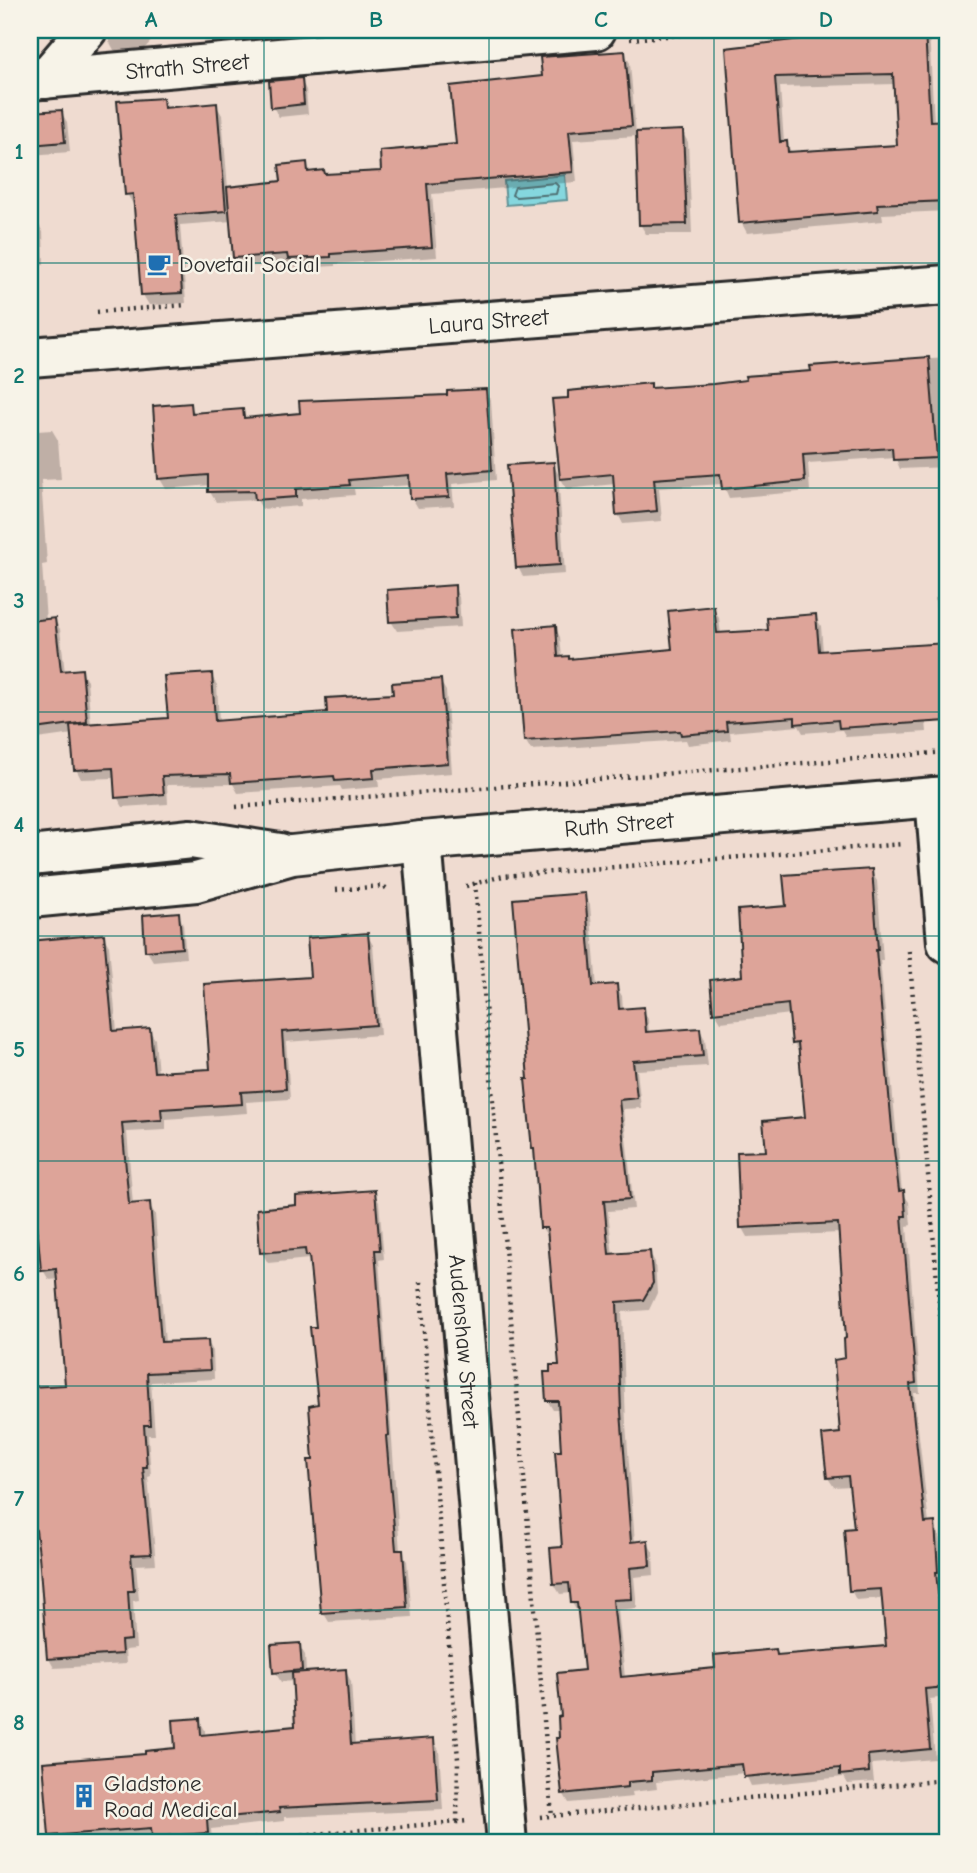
<svg xmlns="http://www.w3.org/2000/svg" width="977" height="1873" font-family="'Comic Neue',sans-serif">
<style>
.green{fill:#9be1af;stroke:#63866d;stroke-width:2}
.water{fill:#85d7de;stroke:#619296;stroke-width:2}
.shadow{fill:#0003;fill-rule:evenodd}
.lines{fill:none;stroke-linecap:round;stroke-linejoin:round}
.shore{stroke:#4f7073;stroke-width:2}
.building{fill:#dda499;stroke:#2b2b2b;stroke-width:2;fill-rule:evenodd}
.minor-casing{stroke:#2b2b2b;stroke-width:44}
.path{stroke:#2b2b2b;stroke-width:4.5;stroke-dasharray:2 5;stroke-linecap:butt}
.minor{stroke:#f7f3e8;stroke-width:38}
.grid{fill:none;stroke:#0f766e;stroke-width:2;stroke-opacity:0.55}
.labels{text-anchor:middle;stroke-width:5;stroke-linejoin:round;paint-order:stroke}
.street-label{font-size:23px;fill:#2b2b2b;stroke:#f7f3e8}
.poi-label{font-size:23px;fill:#2b2b2b;stroke:#f7f3e8;text-anchor:start}
.neatline{fill:none;stroke:#0f766e;stroke-width:2.5}
.grid-label{font-size:23px;text-anchor:middle;font-weight:bold;fill:#0f766e}
</style>
<rect width="100%" height="100%" fill="#efdbd0"/>
<filter id="ink" filterUnits="userSpaceOnUse"><feTurbulence type="fractalNoise" baseFrequency=".0143" numOctaves="2"/><feDisplacementMap in="SourceGraphic" scale="14" xChannelSelector="R" yChannelSelector="G"/><feConvolveMatrix kernelMatrix="1 2 1 2 8 2 1 2 1" color-interpolation-filters="sRGB"/></filter>
<g filter="url(#ink)">
<!-- green -->
<path class="green" d="M210 853 213 862 30 886V869Z"/>
<!-- water -->
<path class="water" d="M565 175 567 200 506 205 504 181Z"/>
<!-- shadow -->
<g class="shadow">
<path d="M110 30H161L136 58 123 59 114 50 108 39Z"/>
<path d="M231 30H261L247 44Z"/>
<path d="M828 30H929L934 123 947 122V211L882 214 883 221 747 233 741 222 728 50 829 38ZM895 84 899 146 792 153 786 143H784L780 87Z"/>
<path d="M624 53 630 63 636 134 682 132 688 142 692 234H646L640 224 638 136 573 140 577 182 432 194 437 257 335 264V266L295 268 293 264 240 267 234 257 232 221 180 225 186 303 149 305 143 295 136 204H133L127 194 162 99 168 109 216 105 222 115 228 189 283 183 306 164 312 173 326 176 383 172 458 145 544 77Z"/>
<path d="M301 80 306 90 308 114 279 117 273 107Z"/>
<path d="M61 112 67 122 70 152 30 155V114Z"/>
<path d="M37 222 43 232 44 264 30 265V223Z"/>
<path d="M947 358V467L900 469 895 457 808 463 810 491 729 498 723 484 659 488 662 521 623 524 618 514 615 484 567 489 561 479 650 385 653 390 749 382 812 372V367Z"/>
<path d="M485 391 491 401 496 480 452 484 454 506 418 508 412 498 411 485 354 489 355 495 301 499V506L262 509 257 500 216 502 210 492V485L166 489 160 479 190 405 196 415 242 411 247 420Z"/>
<path d="M30 411 35 421 37 431 52 430 58 440 61 479 41 480 47 564 42 565 46 621 54 619 60 629 65 673 81 671 87 681 91 725 169 720 211 675 217 685 219 723 329 714 440 681 446 691 452 773 378 779 379 787 342 790 340 786 238 793 233 784 167 785 168 804 123 807 117 797 115 778 81 779 76 769 73 734 30 740Z"/>
<path d="M553 464 558 474 565 574 523 577 518 567Z"/>
<path d="M454 587 459 597 461 627 397 631 391 621Z"/>
<path d="M947 597V708L925 710 927 732 846 737 842 730 803 733 799 726 730 732 731 740 688 745 686 740 531 750 525 740 555 627 560 637 562 658 569 660 674 651 713 608 719 618 721 635 770 631 815 616 821 626 823 652 939 645 935 598Z"/>
<path d="M871 871 877 881 883 960H880L902 1192 909 1202 911 1225 907 1226 920 1393H914L929 1524H934L939 1534 943 1582H940L947 1634V1697L930 1699 935 1759 872 1764 874 1782 848 1784 844 1777 751 1786 745 1773 656 1782 657 1789 632 1792 633 1797 569 1803 563 1793V1718L586 1672 578 1613 572 1603V1593L560 1594 554 1584 564 1548 563 1452 560 1410H553L547 1400 552 1373 561 1366 548 1237 542 1228 584 895 590 905 597 988 616 986 622 996 623 1011 643 1009 648 1019 649 1033 699 1029 705 1039 708 1066 637 1070 641 1108 623 1109 634 1209 608 1211 613 1256 649 1252 655 1262 657 1293 649 1310 622 1312 626 1424 635 1543 647 1542 653 1552 654 1575 634 1577 637 1608 618 1610 625 1678 717 1670 775 1651 779 1657 888 1648 883 1598 856 1600 851 1590 856 1530 851 1486 834 1487 828 1478 842 1435 847 1360 848 1340 840 1233 747 1237 742 1228 768 1153 807 1119 799 1053 794 1043 791 1014 721 1022 715 1012 744 978 788 908Z"/>
<path d="M178 914 183 924 186 958 153 961 147 951Z"/>
<path d="M367 935 373 945 380 1035 286 1042 290 1099 246 1102 247 1113 166 1119V1130L127 1132 133 1205 149 1204 155 1214 165 1343 207 1341 213 1351 214 1379 151 1382 155 1435H148L151 1476 148 1477 156 1564 136 1565 139 1600 133 1601 136 1649 125 1650 126 1664 54 1668 49 1659 38 1535 32 1525 37 1505 35 1473 30 1464V1389L67 1387 59 1279 49 1280 43 1270 35 1187H30V1153L40 1152 30 1035V943L103 936 109 946 117 1032 149 1030 155 1039 158 1074 212 1071 312 979Z"/>
<path d="M374 1192 379 1202 384 1259 379 1260 400 1552 407 1561 412 1617 329 1622 323 1612 315 1461 320 1406 318 1328 309 1259 268 1263 262 1253 258 1210 298 1207Z"/>
<path d="M299 1645 305 1655 306 1674 345 1671 351 1681 355 1746 433 1740 439 1750 443 1810 284 1817V1821L211 1829 212 1842 157 1843 154 1838 55 1843 51 1835 147 1755 177 1750 199 1720 205 1730V1737L297 1728 294 1681 281 1682 275 1672Z"/>
</g>
<g class="lines">
<!-- shore -->
<path class="shore" d="M555 183 558 186 556 194 516 197 512 195 515 187Z"/>
</g>
<!-- building -->
<g class="building">
<path d="M826 30H925L930 121 947 120V201L877 204 878 211 739 223 726 48 827 36ZM893 74 897 145 788 152 787 141 780 142 775 77Z"/>
<path d="M625 51 632 126 569 131 573 172 427 184 432 247 331 254V257L288 259 287 254 233 258 227 187 281 181 279 165 307 162 308 172 324 170 325 174 381 171 380 151 456 144 450 86 542 76 540 57Z"/>
<path d="M302 78 304 104 271 108 269 81Z"/>
<path d="M163 98 164 108 217 103 226 211 176 215 182 293 141 295 133 194 125 195 117 101Z"/>
<path d="M62 110 65 142 30 145V112Z"/>
<path d="M683 130 687 224 639 225 636 132Z"/>
<path d="M929 357 937 458 893 460 892 448 803 454 805 481 722 489 720 474 654 479 657 511 616 515 613 474 560 479 552 399 568 398V391L651 383V388L713 384 746 380 745 376 811 371 810 366Z"/>
<path d="M486 389 492 470 447 474 449 497 410 499 409 475 349 480 350 485 296 489V497L255 500 254 491 208 492V475L158 479 153 406 191 403 192 413 243 409 244 418 300 413 299 401 447 395V391Z"/>
<path d="M554 462 560 565 516 568 507 465Z"/>
<path d="M455 585 456 618 389 622 387 590Z"/>
<path d="M714 606 717 633 768 630 767 618 816 614 819 651 947 643V721L839 728 838 720 795 724V717L726 722 727 731 681 735 680 731 524 741 515 629 556 625 558 657 569 656V659L672 649 668 611Z"/>
<path d="M55 618 61 671 82 669 87 722 35 729 33 713H30V621Z"/>
<path d="M212 673 215 721 327 712 326 698 393 694 392 683 441 679 448 763 373 769 374 778 335 781 334 776 231 783 230 774 162 776 164 794 115 798 113 768 74 770 70 725 168 718 164 676Z"/>
<path d="M872 869 878 950H876L894 1150 899 1191 904 1190 906 1216H902L916 1383 910 1384 925 1523 935 1522 938 1572H936L942 1633H947V1687L925 1689 930 1749 868 1755 869 1772 840 1775V1768L744 1777 742 1764 652 1772V1780L628 1782V1787L562 1794 556 1738H559L558 1717 561 1716 557 1673 584 1670 577 1603H571L569 1583 553 1584 550 1548 562 1547 555 1451H561L558 1401H546L544 1372H550V1365H559L547 1228H540L534 1149H532L525 1079H528L513 899 585 893 593 986 617 984 619 1009 644 1007 646 1032 700 1028 703 1056 633 1061 637 1098 619 1100 630 1199 604 1201 609 1254 650 1251 653 1283 643 1300 617 1302 621 1412 631 1542 648 1540 650 1566 630 1568 632 1599 613 1600 621 1677 715 1668 714 1655 776 1649 777 1655 886 1646 881 1589 849 1591 844 1529 854 1528 848 1476 827 1478 822 1435 840 1433 834 1360 845 1358 844 1339 846 1338 838 1223 740 1228 737 1152 766 1151 763 1121 805 1117 798 1043 792 1044 788 1004 713 1013 710 980 742 976 738 910 786 906 783 875Z"/>
<path d="M179 912 182 948 145 951 143 915Z"/>
<path d="M368 933 376 1025 282 1032 286 1089 241 1092 242 1104 161 1109 162 1120 122 1123 129 1204 150 1202 161 1342 208 1340 210 1370 147 1373 150 1425H144L147 1467H143L151 1554 131 1555 134 1591H128L131 1640 121 1641 122 1654 47 1659 39 1555 36 1530 30 1525V1517L35 1504 33 1469 30 1466V1387L65 1385 56 1269 41 1271 33 1177H30V1151L38 1150 30 1060V941L104 934 113 1031 150 1028 154 1072 210 1069 204 984 310 977 307 938Z"/>
<path d="M375 1190 380 1250H375L389 1435 386 1436 396 1550H403L407 1607 321 1613 308 1460H313L309 1406 318 1404 310 1327H316L309 1256H306L305 1249 260 1253 257 1209 296 1205V1196Z"/>
<path d="M300 1643 302 1670 273 1673 271 1645Z"/>
<path d="M346 1669 351 1744 434 1738 438 1800 279 1808 280 1812 207 1819 208 1833 152 1837 151 1828 49 1836 43 1762 145 1754V1751L175 1748 173 1720 200 1718 201 1735 295 1726 292 1673Z"/>
</g>
<g class="lines">
<!-- minor casing -->
<g class="minor-casing">
<g id="minor">
<path d="M45 79 87 30"/>
<path id="s1" d="M30 80 596 30"/>
<path id="s2" d="M30 357 947 285"/>
<path d="M935 797 947 943"/>
<path id="s3" d="M422 841 507 1843"/>
<path d="M30 856 191 839 280 853"/>
<path id="s4" d="M30 898 196 882 292 855 422 841 947 796"/>
</g>
</g>
<!-- path -->
<g class="path">
<path d="M630 39 737 30"/>
<path d="M97 312 186 305"/>
<path d="M236 807 947 752"/>
<path d="M475 883 552 1817"/>
<path d="M466 886 503 876 903 844"/>
<path d="M336 890 383 886 389 890"/>
<path d="M909 951 947 1397"/>
<path d="M420 1282 458 1759 457 1822"/>
<path d="M30 1708 38 1843"/>
<path d="M540 1817 947 1780"/>
<path d="M205 1843 469 1821"/>
</g>
<!-- minor -->
<use href="#minor" class="minor"/>
</g>
</g>
<!-- grid -->
<path class="grid" d="M264 30V1843M489 30V1843M714 30V1843M30 263H947M30 488H947M30 712H947M30 936H947M30 1161H947M30 1386H947M30 1610H947"/>
<!-- icons -->
<defs>
<g id="cafe-bare" transform="scale(1.89)"><path d="M-5.5-4.5H6V0H3Q3 3.5 0 3.5H-2.5Q-5.5 3.5-5.5 0ZM3-3.2v2h1.7v-2ZM-6 4.5H4V6H-6Z" fill="#1f6fb2" stroke="#f7f3e8" stroke-width="2.5" paint-order="stroke"/></g>
<g id="building-bare" transform="scale(1.89)"><path d="M-4-6H4V6H1V3H-1V6H-4ZM-2.5-4.3h1.7v1.8h-1.7ZM.8-4.3h1.7v1.8H.8ZM-2.5-1h1.7V.8h-1.7ZM.8-1h1.7V.8H.8Z" fill="#1f6fb2" stroke="#f7f3e8" stroke-width="2.5" paint-order="stroke"/></g>
</defs>
<g fill-rule="evenodd">
<use href="#cafe-bare" x="159" y="264"/>
<use href="#building-bare" x="84" y="1796"/>
</g>
<g class="labels">
<!-- street labels -->
<g class="street-label">
<text dy="8" stroke="none"><textPath href="#s1" startOffset="158">Strath Street</textPath></text>
<text dy="8" stroke="none"><textPath href="#s2" startOffset="460">Laura Street</textPath></text>
<text dy="8" stroke="none"><textPath href="#s4" startOffset="595">Ruth Street</textPath></text>
<text dy="8" stroke="none"><textPath href="#s3" startOffset="502">Audenshaw Street</textPath></text>
</g>
<!-- poi labels -->
<g class="poi-label">
<text x="179" y="272">Dovetail Social</text>
<text x="104" y="1791">Gladstone<tspan x="104" dy="26">Road Medical</tspan></text>
</g>
</g>
<!-- margin -->
<rect width="977" height="1873" fill="none" stroke="#f7f3e8" stroke-width="77"/>
<rect x="38" y="38" width="901" height="1796" class="neatline"/>
<g class="grid-label">
<text x="151" y="27">A</text>
<text x="376" y="27">B</text>
<text x="601" y="27">C</text>
<text x="826" y="27">D</text>
<text x="19" y="159">1</text>
<text x="19" y="383">2</text>
<text x="19" y="608">3</text>
<text x="19" y="832">4</text>
<text x="19" y="1057">5</text>
<text x="19" y="1281">6</text>
<text x="19" y="1506">7</text>
<text x="19" y="1730">8</text>
</g>
</svg>
